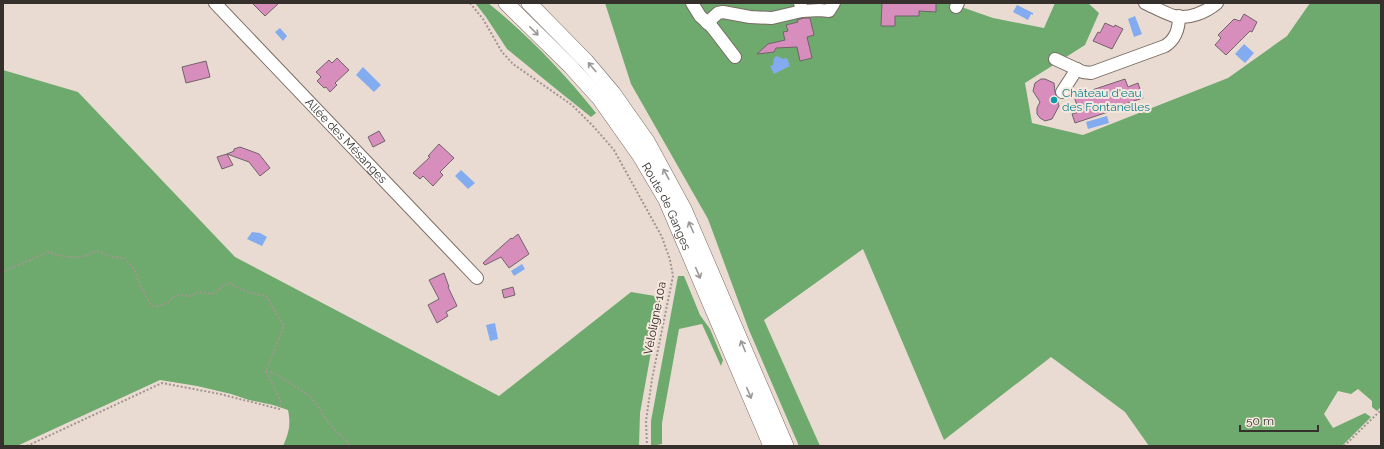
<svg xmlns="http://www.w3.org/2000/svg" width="1384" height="449" font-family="Raleway,sans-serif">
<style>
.forest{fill:#6eaa6e}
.water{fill:#82acef}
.building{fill:#d88ebd;stroke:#70636a}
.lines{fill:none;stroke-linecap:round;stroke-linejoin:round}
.minor-casing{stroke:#786c63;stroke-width:14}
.major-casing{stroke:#786c63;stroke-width:16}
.path{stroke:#a1968f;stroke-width:2;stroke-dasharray:2 2;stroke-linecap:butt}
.minor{stroke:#fff;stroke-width:12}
.major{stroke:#fff;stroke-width:15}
.oneway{stroke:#9a9896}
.culture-dot{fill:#0f9aa8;stroke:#f7e8df;stroke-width:1.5}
.labels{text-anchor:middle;stroke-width:4;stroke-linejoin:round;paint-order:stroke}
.culture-label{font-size:12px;fill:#0d838f;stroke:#f7e8df;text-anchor:start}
.street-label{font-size:12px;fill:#35302c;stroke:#f7e8df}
</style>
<rect width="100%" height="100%" fill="#eadbd2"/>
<!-- forest -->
<g class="forest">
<path d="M475 3H488C528 35 564 73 596 113L591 117 556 89 507 49 486 17Z"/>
<path d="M605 3H950L993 18 1044 28 1055 3H1088L1099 13 1085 45 1025 83 1032 123 1083 135 1228 78 1287 36 1310 3H1381V407L1377 411 1372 407V401L1358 389 1351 394 1338 391 1324 414 1333 428 1365 413 1371 417 1342 446H1149L1125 412 1051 357 944 440 863 249 764 320 820 446H799L749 330 708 219 631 84Z"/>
<path d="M3 70 78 92 235 257 499 396 631 292 661 297 640 413 639 446H283C289 433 291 424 288 410L273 405 249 400 231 394 197 386 160 380 17 446H3Z"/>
<path d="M678 276H684L700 315 710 329 723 360 721 366 702 324 679 329 662 423V444L651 446V421Z"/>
</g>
<!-- water -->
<g class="water">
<path d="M1017 5 1033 13V15L1031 14 1028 20 1013 12Z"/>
<path d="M1135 16 1142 34 1134 37 1128 19Z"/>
<path d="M280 28 287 36 283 41 275 32Z"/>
<path d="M1244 44 1254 53 1245 63 1235 54Z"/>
<path d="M777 56 783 59 787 58 790 66 774 74 770 66 773 65 774 58Z"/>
<path d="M363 67 381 85 374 92 356 75Z"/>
<path d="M1107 116 1109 123 1088 129 1086 122Z"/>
<path d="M461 170 475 183 468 189 455 176Z"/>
<path d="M252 232 260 233 267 237 262 246 247 239Z"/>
<path d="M522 264 525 269 514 276 511 271Z"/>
<path d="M495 323 498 339 490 341 486 325Z"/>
</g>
<!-- building -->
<g class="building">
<path d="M252 3H279L265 16Z"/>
<path d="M882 3H936V12L919 11V16H895V26H881Z"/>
<path d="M1244 14 1257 22 1252 32 1250 31 1226 55 1215 45 1221 38 1218 35 1234 19 1240 21Z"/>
<path d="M804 18H810L814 35 807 37 812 58 800 61 797 47 776 48 774 52 757 54 768 44 785 40 783 32 788 31 786 25 798 22 797 20Z"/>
<path d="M1105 23 1114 27 1115 25 1123 29 1112 49 1093 41 1098 32 1100 33Z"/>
<path d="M337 58 349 70 335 83 337 85 330 92 326 87 324 88 317 81 321 77 316 72 329 60 332 63Z"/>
<path d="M206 61 210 77 186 83 182 67Z"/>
<path d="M1041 79H1045L1054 83 1055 92 1059 106 1052 119 1045 121 1040 118 1037 114V108L1040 102 1033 91 1035 83Z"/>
<path d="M1125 79 1128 87 1138 83 1143 98 1119 106 1120 108 1075 123 1072 114 1079 112 1074 96Z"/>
<path d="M379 131 385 141 373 147 368 137Z"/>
<path d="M439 144 454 158 440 172 443 175 433 186 423 176 420 179 413 173 430 157 428 156Z"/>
<path d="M240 147 259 154 270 168 260 176 249 162 227 154 234 151V149Z"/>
<path d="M227 154 233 165 222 169 217 157Z"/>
<path d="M518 234 529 254 509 268 501 257 485 265 483 263 511 238 512 239Z"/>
<path d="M444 273 449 287H448L457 306 446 312 448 316 437 323 428 305 439 299 429 280Z"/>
<path d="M513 287 515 295 504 298 502 290Z"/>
</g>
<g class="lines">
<!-- minor casing -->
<g class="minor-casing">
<g id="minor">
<path id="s1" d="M215 3 477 278"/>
<path d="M692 3 700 16 712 27 735 57"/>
<path d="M1145 3C1154 7 1164 13 1174 16 1188 20 1206 12 1217 3"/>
<path d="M956 7 958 3"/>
<path d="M802 11 820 10 829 11 834 3"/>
<path d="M707 23 718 13 723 12 750 17 772 18 802 11 800 3"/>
<path d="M1055 59 1083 72 1091 73 1165 46C1176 39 1179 29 1179 16"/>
<path d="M1062 92 1077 69"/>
</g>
</g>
<!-- major casing -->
<g class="major-casing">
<g id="major">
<path id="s2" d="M506 3 570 66 599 98 640 156 666 200 771 446"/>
<path d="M529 3 586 61 613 93 647 141 684 209 786 446"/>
</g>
</g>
<!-- path -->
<g class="path">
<path d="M470 3 483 19 502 52 513 64 572 105 593 126 614 150 662 237 670 260 673 276 652 379 646 421 647 446"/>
<path d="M3 271 19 265 48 252C60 256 73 259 85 256 90 255 93 252 97 251L112 257 124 258 134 269 140 285 150 304 154 306H159L169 302 173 297 181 295 190 296 199 292 212 294C219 290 222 285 230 283 241 291 252 293 266 296L284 326 266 371"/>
<path d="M266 371 276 374 310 396 332 427 347 441 349 446"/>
<path d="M27 446 162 383 220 394 279 409 281 402 266 371"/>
<path d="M662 446H671"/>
<path d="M1344 446 1381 410"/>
</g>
<!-- minor -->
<use href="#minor" class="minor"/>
<!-- major -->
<use href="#major" class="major"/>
</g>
<!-- one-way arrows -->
<defs><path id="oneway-shaft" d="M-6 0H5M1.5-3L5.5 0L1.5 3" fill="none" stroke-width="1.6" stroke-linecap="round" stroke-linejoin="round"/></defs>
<g class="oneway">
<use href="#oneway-shaft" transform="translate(534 31) rotate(45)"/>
<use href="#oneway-shaft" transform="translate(592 67) rotate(-130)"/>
<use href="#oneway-shaft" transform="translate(666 174) rotate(-119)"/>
<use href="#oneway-shaft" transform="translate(691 227) rotate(-114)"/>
<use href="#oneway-shaft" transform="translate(698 273) rotate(67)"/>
<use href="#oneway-shaft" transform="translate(743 346) rotate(-113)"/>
<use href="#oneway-shaft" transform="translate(749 393) rotate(67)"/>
</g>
<!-- markers -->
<circle class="culture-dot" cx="1054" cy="100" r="4"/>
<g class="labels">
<!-- culture labels -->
<g class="culture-label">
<text x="1062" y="97">Château d'eau<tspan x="1062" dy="14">des Fontanelles</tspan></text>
</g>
<!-- street labels -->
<g class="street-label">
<text dy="4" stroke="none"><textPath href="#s1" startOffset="190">Allée des Mésanges</textPath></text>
<text dy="4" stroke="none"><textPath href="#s2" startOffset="261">Route de Ganges</textPath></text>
<text transform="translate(655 318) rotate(-79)" y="4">Véloligne 10a</text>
</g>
</g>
<!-- border -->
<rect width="1384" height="449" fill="none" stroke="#35302c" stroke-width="8"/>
<!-- scale -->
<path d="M1240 425v6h78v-6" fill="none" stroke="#35302c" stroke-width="2"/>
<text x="1246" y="425" font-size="12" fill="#35302c" stroke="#f7e8df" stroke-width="3" paint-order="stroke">50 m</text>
</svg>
